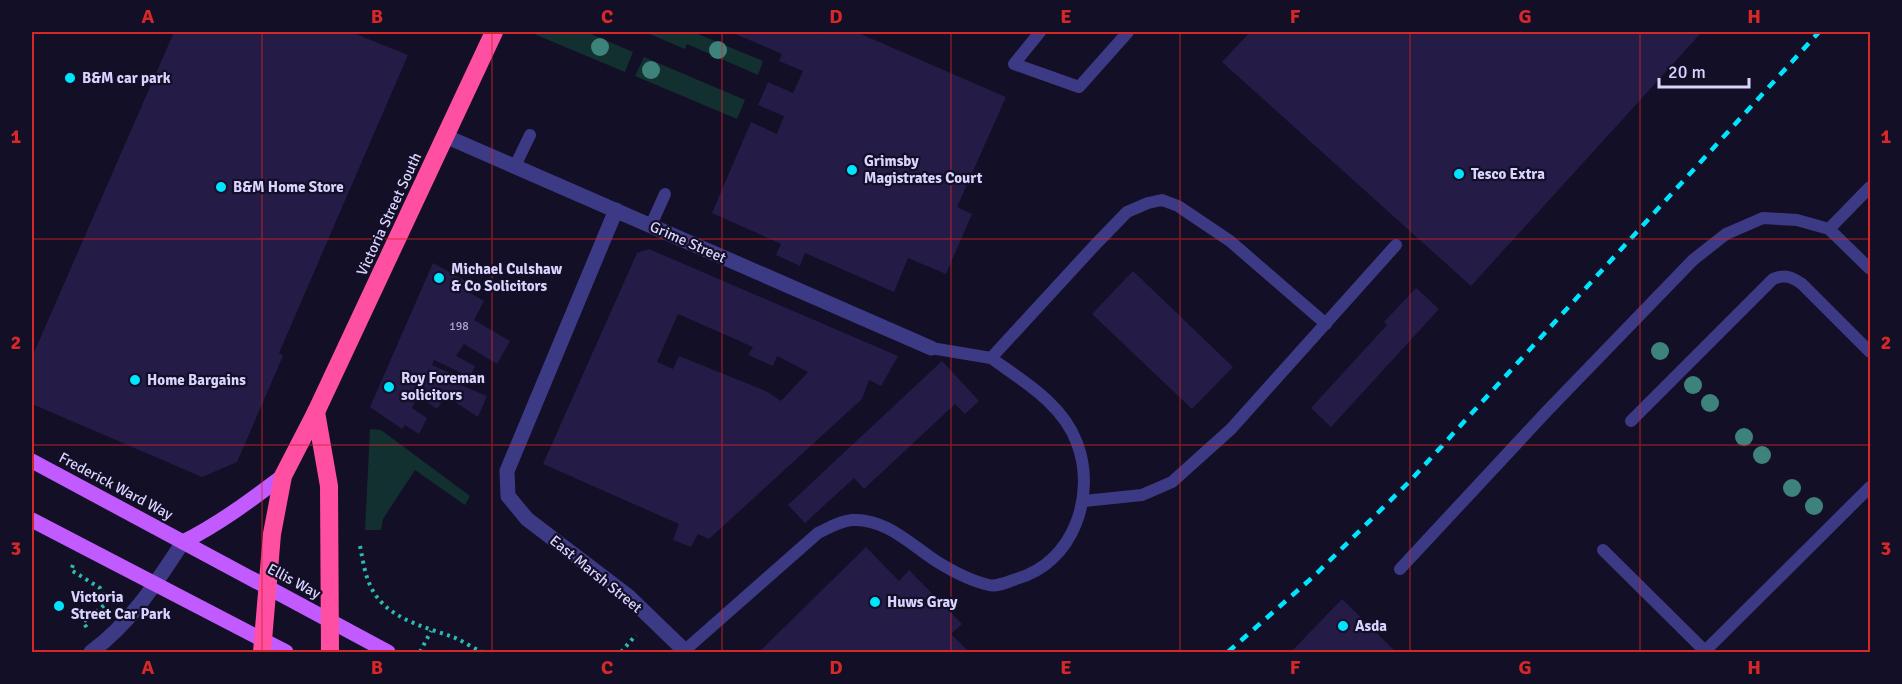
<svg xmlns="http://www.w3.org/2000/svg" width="1902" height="684" font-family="Signika,sans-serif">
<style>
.green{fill:#12302f}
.building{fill:#241b47;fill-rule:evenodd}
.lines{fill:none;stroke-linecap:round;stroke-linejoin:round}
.path{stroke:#2fb8b0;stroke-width:4;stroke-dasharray:3 4.5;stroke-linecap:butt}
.lane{stroke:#3d3a85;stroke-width:12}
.street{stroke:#3d3a85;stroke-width:15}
.primary{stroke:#c25bff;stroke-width:15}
.highway{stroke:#ff4fa3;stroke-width:18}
.rail{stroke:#00e5ff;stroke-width:4.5;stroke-dasharray:9 8;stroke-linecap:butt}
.tree{fill:#3d827b}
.grid{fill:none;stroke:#d62828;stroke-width:1.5;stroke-opacity:0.55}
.poi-dot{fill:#00e5ff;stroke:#130f26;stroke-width:2}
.labels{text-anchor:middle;stroke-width:4.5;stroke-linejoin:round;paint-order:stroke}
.number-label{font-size:12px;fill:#aca6d1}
.poi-label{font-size:15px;font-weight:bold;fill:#d9d4ff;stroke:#130f26;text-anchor:start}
.street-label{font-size:15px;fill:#d9d4ff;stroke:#130f26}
.neatline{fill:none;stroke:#d62828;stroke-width:2}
.grid-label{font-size:20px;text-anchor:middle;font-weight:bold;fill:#d62828}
</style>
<rect width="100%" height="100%" fill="#130f26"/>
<!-- green -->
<g class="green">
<path d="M535 32H586L633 52 625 72 534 34Z"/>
<path d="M645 32H693L763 61 758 75 687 44 685 49Z"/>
<path d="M644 57 745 100 737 119 635 76Z"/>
<path d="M370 429 381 430 470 496 465 505 415 470 383 519 381 530H365Z"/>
</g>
<!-- building -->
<g class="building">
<path d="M174 32H351L408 55 279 353 283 356 237 462 202 477 32 404V357Z"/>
<path d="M731 32H814L822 35 823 32H856L1006 97 957 207 972 214 946 274 908 258 894 292 805 253 800 266 776 255 781 244 712 213 751 122 777 134 784 116 758 105 768 82 793 93 803 71 779 61 782 54Z"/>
<path d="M1250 32H1702L1471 286 1222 62Z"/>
<path d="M649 249 898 356 881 386 869 380 862 399 709 539 698 534 691 547 673 540 679 524 543 464 637 253ZM678 314 753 347 748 355 773 366 777 356 808 372 781 401 766 391 679 356 673 369 657 362Z"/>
<path d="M433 263 469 283 465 290 484 301 474 320 510 341 497 364 464 344 456 356 475 366 470 377 434 360 432 365 461 378 458 384 487 396 478 417 446 396 437 409 418 396 412 408 427 418 419 434 405 425 402 429 370 407Z"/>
<path d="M1133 271 1233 367 1192 409 1092 314Z"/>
<path d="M1416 288 1439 309 1331 427 1311 408 1387 325 1384 322Z"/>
<path d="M942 361 979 401 965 414 955 404 864 489 854 478 805 523 788 505Z"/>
<path d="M866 547 899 581 909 570 962 624 951 634 969 652H759Z"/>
<path d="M1342 599 1396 652H1291Z"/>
</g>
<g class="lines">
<!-- path -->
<g class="path">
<path d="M360 546C363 561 365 577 373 591 389 619 425 627 453 637 463 641 473 648 482 652"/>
<path d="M73 565 71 570 100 588 107 603 83 622 87 628"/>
<path d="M420 652 431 631"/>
<path d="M621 652 636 635"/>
</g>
<!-- lane -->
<g class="lane">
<path d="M1040 32 1014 64 1079 87 1128 32"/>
<path d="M515 166 530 135"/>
<path d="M651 225 665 194"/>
<path d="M1829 229 1870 187"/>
<path d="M931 348 991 358"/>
<path d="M1631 421 1773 279C1785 274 1792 277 1802 284L1870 352"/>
<path d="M1084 501 1142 495 1172 482 1231 429 1396 245"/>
<path d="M1603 550 1706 652"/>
<path d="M1400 569 1547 411 1693 260 1726 234 1763 218 1797 220 1829 229 1870 269"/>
<path d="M684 651 818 533C829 528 839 521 852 520 885 518 910 544 936 561 952 571 971 581 989 585 997 587 1008 582 1016 579 1073 564 1097 495 1077 443 1063 404 1023 381 991 358L1095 245 1127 212 1148 203 1162 200 1178 206 1230 241 1326 324"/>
<path d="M1704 652 1870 487"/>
</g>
<!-- street -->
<g class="street">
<path d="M445 136 931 348"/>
<path d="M616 210 507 471 508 496 527 519 628 596 686 652"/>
<path d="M91 652C131 623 156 583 183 542"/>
</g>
<!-- primary -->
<g class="primary">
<path d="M32 461 388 652"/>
<path d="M32 520 286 652"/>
<path d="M183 542C219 524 251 500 283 476"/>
</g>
<!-- highway -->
<g class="highway">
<path d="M316 412 329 486 330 652"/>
<path d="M262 652 272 534 283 476 316 412 494 32"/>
</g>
<!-- rail -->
<path class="rail" d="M1228 652 1313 577 1410 481 1819 32"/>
</g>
<!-- trees -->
<g class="tree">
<circle cx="600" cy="47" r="9"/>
<circle cx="718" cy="50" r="9"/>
<circle cx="651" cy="70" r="9"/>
<circle cx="1660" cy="351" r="9"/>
<circle cx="1693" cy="385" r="9"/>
<circle cx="1710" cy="403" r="9"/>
<circle cx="1744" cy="437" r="9"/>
<circle cx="1762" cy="455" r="9"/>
<circle cx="1792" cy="488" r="9"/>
<circle cx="1814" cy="506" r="9"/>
</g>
<!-- grid -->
<path class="grid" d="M262 32V652M492 32V652M722 32V652M951 32V652M1180 32V652M1410 32V652M1640 32V652M32 239H1870M32 445H1870"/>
<!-- markers -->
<g class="poi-dot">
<circle cx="70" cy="78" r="6"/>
<circle cx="852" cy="170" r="6"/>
<circle cx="1459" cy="174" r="6"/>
<circle cx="221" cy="187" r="6"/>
<circle cx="439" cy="278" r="6"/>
<circle cx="135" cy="380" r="6"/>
<circle cx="389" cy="387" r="6"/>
<circle cx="875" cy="602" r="6"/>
<circle cx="59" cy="606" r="6"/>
<circle cx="1343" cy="626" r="6"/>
</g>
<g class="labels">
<!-- number labels -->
<g class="number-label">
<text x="459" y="330">198</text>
</g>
<!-- poi labels -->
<g class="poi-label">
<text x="82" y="83">B&amp;M car park</text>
<text x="864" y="166">Grimsby<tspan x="864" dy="17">Magistrates Court</tspan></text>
<text x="1471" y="179">Tesco Extra</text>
<text x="233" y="192">B&amp;M Home Store</text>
<text x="451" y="274">Michael Culshaw<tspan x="451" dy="17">&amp; Co Solicitors</tspan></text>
<text x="401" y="383">Roy Foreman<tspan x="401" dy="17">solicitors</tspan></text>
<text x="147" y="385">Home Bargains</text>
<text x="71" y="602">Victoria<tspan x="71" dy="17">Street Car Park</tspan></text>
<text x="887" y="607">Huws Gray</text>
<text x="1355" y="631">Asda</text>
</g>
<!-- street labels -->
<g class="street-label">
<text transform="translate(389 214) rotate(-65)" y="5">Victoria Street South</text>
<text transform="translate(688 242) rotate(24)" y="5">Grime Street</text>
<text transform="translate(116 486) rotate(28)" y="5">Frederick Ward Way</text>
<text transform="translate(596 574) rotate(39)" y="5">East Marsh Street</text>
<text transform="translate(294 581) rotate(28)" y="5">Ellis Way</text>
</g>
</g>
<!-- border -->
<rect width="1902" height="684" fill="none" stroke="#130f26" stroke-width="66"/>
<!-- scale -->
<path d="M1659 78v9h90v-9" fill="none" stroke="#d9d4ff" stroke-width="3"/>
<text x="1668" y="78" font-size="18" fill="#d9d4ff" stroke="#130f26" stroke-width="4.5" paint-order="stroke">20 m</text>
<rect x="33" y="33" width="1836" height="618" class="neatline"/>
<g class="grid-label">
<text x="148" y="23">A</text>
<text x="377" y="23">B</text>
<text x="607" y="23">C</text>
<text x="836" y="23">D</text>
<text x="1066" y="23">E</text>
<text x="1295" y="23">F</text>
<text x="1525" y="23">G</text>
<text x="1754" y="23">H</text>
<text x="16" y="143">1</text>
<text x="1886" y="143">1</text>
<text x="16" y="349">2</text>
<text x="1886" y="349">2</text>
<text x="16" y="555">3</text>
<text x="1886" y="555">3</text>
<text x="148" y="674">A</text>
<text x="377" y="674">B</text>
<text x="607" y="674">C</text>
<text x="836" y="674">D</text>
<text x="1066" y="674">E</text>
<text x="1295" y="674">F</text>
<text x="1525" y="674">G</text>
<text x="1754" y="674">H</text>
</g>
</svg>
